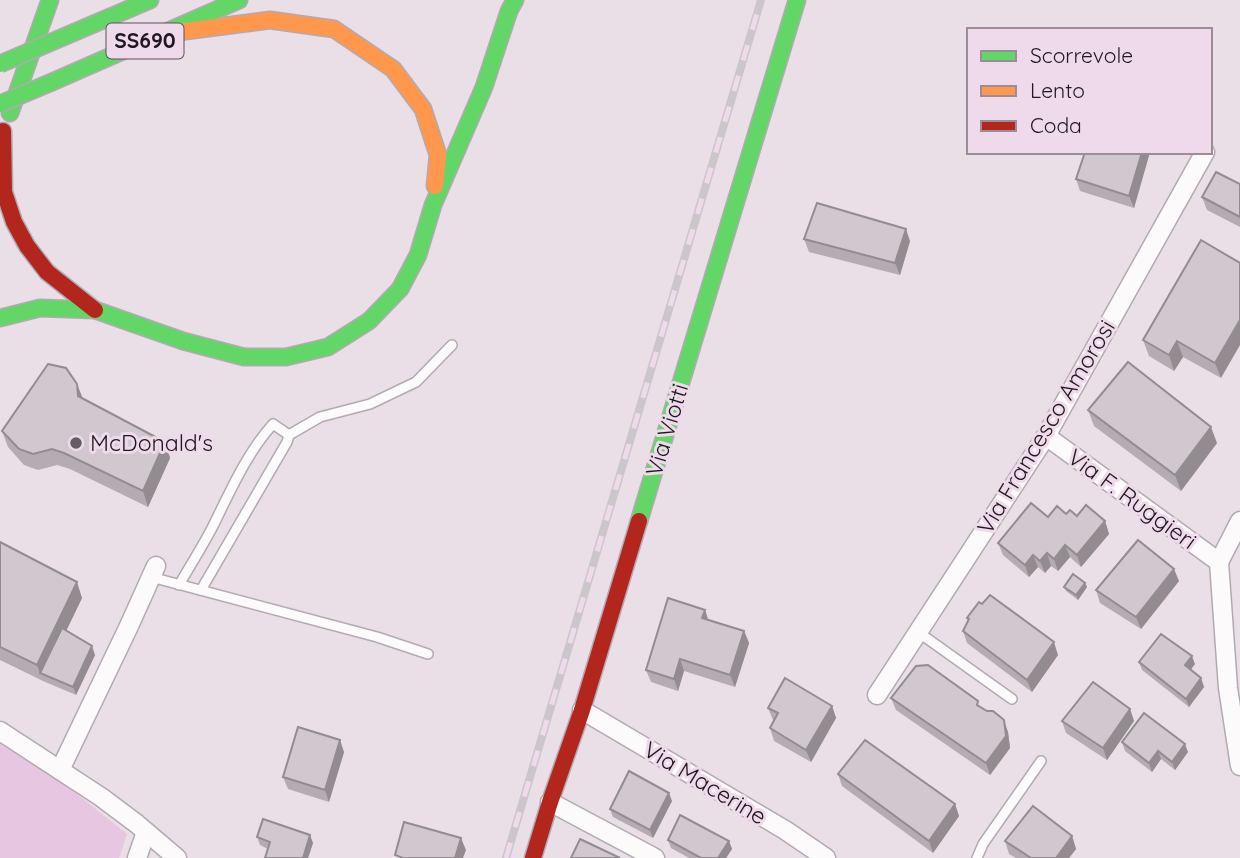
<svg xmlns="http://www.w3.org/2000/svg" width="1240" height="858" font-family="Quicksand,sans-serif">
<style>
.green{fill:#e6c6e0}
.lines{fill:none;stroke-linecap:round;stroke-linejoin:round}
.lane-casing{stroke:#b2aab1;stroke-width:12}
.street-casing{stroke:#b2aab1;stroke-width:21}
.fast-casing{stroke:#b2aab1;stroke-width:19}
.slow-casing{stroke:#b2aab1;stroke-width:19}
.jam-casing{stroke:#b2aab1;stroke-width:19}
.lane{stroke:#fcfafb;stroke-width:9}
.street{stroke:#fcfafb;stroke-width:18}
.fast{stroke:#63d668;stroke-width:16}
.slow{stroke:#ff974d;stroke-width:16}
.jam{stroke:#b3261e;stroke-width:16}
.rail-casing{stroke:#cac6c9;stroke-width:8}
.rail{stroke:#eedaea;stroke-width:5;stroke-dasharray:16;stroke-linecap:butt}
.fast-bridge-casing{stroke:#b2aab1;stroke-width:19;stroke-linecap:butt}
.fast-bridge{stroke:#63d668;stroke-width:16}
.wall{fill:#b4acb2}
.shaded-wall{fill:#928c91}
.building{fill:#d1c8cf;stroke:#928c91;stroke-width:2}
.poi-dot{fill:#665d64;stroke:#eedaea;stroke-width:2.5}
.labels{text-anchor:middle;stroke-width:6;stroke-linejoin:round;paint-order:stroke}
.shield{fill:#eedaea;stroke:#5d525b;stroke-width:2}
.shield-label{font-size:21px;font-weight:bold;fill:#1f181e}
.street-label{font-size:23px;fill:#1f181e;stroke:#eedaea}
.poi-label{font-size:23px;fill:#1f181e;stroke:#eedaea;text-anchor:start}
</style>
<rect width="100%" height="100%" fill="#eadee7"/>
<!-- green -->
<path class="green" d="M0 744 62 782 127 834 119 858H0Z"/>
<g class="lines">
<!-- lane casing -->
<g class="lane-casing">
<g id="lane">
<path d="M289 435 320 417 370 404 416 382 452 345"/>
<path d="M151 577 377 637 428 654"/>
<path d="M179 585C190 566 202 547 212 528 230 492 246 454 273 424L289 435 287 442 201 590"/>
<path d="M918 632 1012 699"/>
<path d="M977 858 983 844 1041 761"/>
</g>
</g>
<!-- street casing -->
<g class="street-casing">
<g id="street">
<path d="M1046 436 1219 562"/>
<path d="M1219 562 1228 688 1240 766"/>
<path d="M1219 562 1240 521"/>
<path d="M877 695 1046 436 1205 152"/>
<path d="M582 710 785 830 826 858"/>
<path d="M0 731 101 797 137 824 177 858"/>
<path d="M60 770 129 626 156 566"/>
<path d="M550 802 655 858"/>
<path d="M137 858 146 832"/>
</g>
</g>
<!-- fast casing -->
<g class="fast-casing">
<g id="fast">
<path d="M96 23 150 0"/>
<path d="M52 82 239 0"/>
<path d="M10 113 50 0"/>
<path d="M0 318 40 308 95 310 183 341 244 357H286L328 347 369 321 400 289 418 255 433 205 484 87 509 11 515 0"/>
<path d="M639 521 797 0"/>
</g>
</g>
<!-- slow casing -->
<g class="slow-casing">
<path id="slow" d="M162 34 270 20 334 29 393 69 423 109 438 155 435 186"/>
</g>
<!-- jam casing -->
<g class="jam-casing">
<g id="jam">
<path d="M3 131 4 192 14 222 27 246 47 272 95 310"/>
<path d="M533 858 550 802 582 710 639 521"/>
</g>
</g>
<!-- lane -->
<use href="#lane" class="lane"/>
<!-- street -->
<use href="#street" class="street"/>
<!-- fast -->
<use href="#fast" class="fast"/>
<!-- slow -->
<use href="#slow" class="slow"/>
<!-- jam -->
<use href="#jam" class="jam"/>
<!-- rail casing -->
<g class="rail-casing">
<path id="rail" d="M506 858 761 0"/>
</g>
<!-- rail -->
<use href="#rail" class="rail"/>
<!-- fast-bridge casing -->
<g class="fast-bridge-casing">
<g id="fast-bridge">
<path d="M0 64 96 23"/>
<path d="M0 104 52 82"/>
</g>
</g>
<!-- fast-bridge -->
<use href="#fast-bridge" class="fast-bridge"/>
</g>
<!-- wall -->
<g class="wall">
<path d="M1085 152H1150L1134 208 1080 191 1076 179Z"/>
<path d="M1240 184V227L1207 210 1202 197Z"/>
<path d="M804 239 910 241 900 275 809 252Z"/>
<path d="M1201 240 1221 378 1183 357 1174 371 1149 356 1143 340Z"/>
<path d="M77 384 82 398 165 442 170 458 148 507 70 469 57 465 38 470 24 465 8 447 2 431Z"/>
<path d="M1088 410 1217 443 1181 491 1094 426Z"/>
<path d="M1066 514 1105 521 1109 534 1081 567 1070 557 1058 571 1051 566 1045 573 1038 567 1029 577 1003 555 998 543 1048 517Z"/>
<path d="M0 542 82 598 66 631 95 655 76 695 43 681 0 660Z"/>
<path d="M1179 581 1141 629 1100 603 1096 590Z"/>
<path d="M1085 583 1087 587 1078 600 1066 591 1064 587Z"/>
<path d="M705 610 708 620 744 631 749 643 735 687 684 671 678 691 651 682 646 670Z"/>
<path d="M967 618 1058 655 1032 692 967 643 963 631 968 621Z"/>
<path d="M1139 662 1195 664 1191 669 1201 678 1204 687 1189 707 1142 670Z"/>
<path d="M891 698 979 706 1008 732 1010 748 990 775 896 710Z"/>
<path d="M832 706 836 718 811 762 774 741 770 728 774 721 773 720 768 708Z"/>
<path d="M1130 709 1134 721 1107 760 1066 733 1062 721Z"/>
<path d="M1122 742 1188 752 1175 770 1161 759 1152 772 1125 751Z"/>
<path d="M344 752 329 802 288 789 283 777Z"/>
<path d="M838 774 955 804 959 816 933 853 842 786Z"/>
<path d="M672 801 653 838 613 817 610 809Z"/>
<path d="M1072 836 1076 849 1069 858H1016L1009 854 1005 841Z"/>
<path d="M257 837 313 843 308 858H265L268 849 260 845Z"/>
<path d="M668 840 729 841 732 849 726 858H689L671 848Z"/>
</g>
<!-- shaded-wall -->
<g class="shaded-wall">
<path d="M1142 152H1150L1134 208 1129 196Z"/>
<path d="M906 229 910 241 900 275 895 263Z"/>
<path d="M1240 320V345L1221 378 1215 363Z"/>
<path d="M1177 341 1183 357 1174 371 1169 355Z"/>
<path d="M77 384 83 399 78 396Z"/>
<path d="M1211 427 1217 443 1181 491 1175 475Z"/>
<path d="M165 442 170 458 148 507 143 491Z"/>
<path d="M1105 521 1109 534 1081 567 1077 555Z"/>
<path d="M1065 545 1070 557 1058 571 1054 559Z"/>
<path d="M1047 553 1051 566 1045 573 1040 561Z"/>
<path d="M1033 555 1038 567 1029 577 1025 565Z"/>
<path d="M1174 569 1179 581 1141 629 1136 617Z"/>
<path d="M77 582 82 598 45 675 40 673 37 665Z"/>
<path d="M1085 583 1087 587 1078 600 1076 595Z"/>
<path d="M705 610 709 622 702 618Z"/>
<path d="M744 631 749 643 735 687 730 675Z"/>
<path d="M1054 642 1058 655 1032 692 1027 680Z"/>
<path d="M92 646 95 655 76 695 73 687Z"/>
<path d="M1192 656 1195 664 1188 673 1185 665Z"/>
<path d="M680 659 684 671 678 691 674 679Z"/>
<path d="M1201 678 1204 687 1189 707 1186 699Z"/>
<path d="M832 706 836 718 811 762 806 750Z"/>
<path d="M1130 709 1134 721 1107 760 1103 748Z"/>
<path d="M1004 720 1008 732 1010 748 990 775 986 763Z"/>
<path d="M340 740 344 752 329 802 325 790Z"/>
<path d="M1185 744 1188 752 1175 770 1172 762Z"/>
<path d="M1158 751 1161 759 1152 772 1149 763Z"/>
<path d="M669 793 672 801 653 838 650 830Z"/>
<path d="M955 804 959 816 933 853 929 841Z"/>
<path d="M310 835 313 843 308 858H303Z"/>
<path d="M1072 836 1076 849 1069 858H1056Z"/>
<path d="M461 838 466 850 463 858H455Z"/>
<path d="M729 841 732 849 726 858H718Z"/>
</g>
<!-- building -->
<g class="building">
<path d="M1085 152H1142L1129 196 1076 179Z"/>
<path d="M1216 172 1240 184V217L1202 197Z"/>
<path d="M817 203 906 229 895 263 804 239Z"/>
<path d="M1201 240 1240 263V320L1215 363 1177 341 1169 355 1143 340Z"/>
<path d="M1128 362 1211 427 1175 475 1088 410Z"/>
<path d="M48 364 66 368 77 384 78 396 165 442 143 491 64 453 52 449 33 454 19 449 2 431Z"/>
<path d="M1031 503 1048 517 1057 506 1066 514 1070 510 1077 516 1086 505 1105 521 1077 555 1065 545 1054 559 1047 553 1040 561 1033 555 1025 565 998 543Z"/>
<path d="M1138 540 1174 569 1136 617 1096 590Z"/>
<path d="M0 542 77 582 37 665 0 647Z"/>
<path d="M1073 574 1085 583 1076 595 1064 587Z"/>
<path d="M990 595 1054 642 1027 680 963 631 969 619 967 618 979 602 982 604Z"/>
<path d="M668 598 705 610 702 618 744 631 730 675 680 659 674 679 646 670Z"/>
<path d="M62 628 92 646 73 687 40 673Z"/>
<path d="M1161 634 1192 656 1185 665 1201 678 1186 699 1139 662Z"/>
<path d="M928 665 978 701 977 705 987 711H993L1004 720 1006 736 986 763 891 698 916 666Z"/>
<path d="M785 678 832 706 806 750 770 728 778 713 768 708Z"/>
<path d="M1093 682 1130 709 1103 748 1062 721Z"/>
<path d="M1144 713 1185 744 1172 762 1158 751 1149 763 1122 742Z"/>
<path d="M298 727 340 740 325 790 283 777Z"/>
<path d="M865 740 955 804 929 841 838 774Z"/>
<path d="M629 771 669 793 650 830 610 809Z"/>
<path d="M1033 806 1072 836 1056 858H1031L1005 841Z"/>
<path d="M680 815 729 841 718 858H701L668 840Z"/>
<path d="M263 819 310 835 303 858H265L270 842 257 837Z"/>
<path d="M404 822 461 838 455 858H403L395 855Z"/>
<path d="M580 839 620 858H571Z"/>
</g>
<!-- markers -->
<circle class="poi-dot" cx="76" cy="443" r="7"/>
<g class="labels">
<!-- shield labels -->
<rect class="shield" x="106.5" y="23.5" width="77" height="35" rx="5"/>
<g class="shield-label">
<text x="145" y="48">SS690</text>
</g>
<!-- street labels -->
<g class="street-label">
<text transform="translate(1046 427) rotate(-59)" y="8">Via Francesco Amorosi</text>
<text transform="translate(667 430) rotate(-73)" y="8">Via Viotti</text>
<text transform="translate(1132 499) rotate(36)" y="8">Via F. Ruggieri</text>
<text transform="translate(705 783) rotate(31)" y="8">Via Macerine</text>
</g>
<!-- poi labels -->
<g class="poi-label">
<text x="90" y="451">McDonald's</text>
</g>
</g>
<!-- legend -->
<rect x="967" y="28" width="245" height="126" fill="#eedaea" stroke="#9b8c98" stroke-width="2"/>
<rect x="981" y="51" width="35" height="10" fill="#63d668" stroke="#9b8c98" stroke-width="2"/>
<text x="1030" y="63" font-size="21" fill="#1f181e">Scorrevole</text>
<rect x="981" y="86" width="35" height="10" fill="#ff974d" stroke="#9b8c98" stroke-width="2"/>
<text x="1030" y="98" font-size="21" fill="#1f181e">Lento</text>
<rect x="981" y="121" width="35" height="10" fill="#b3261e" stroke="#9b8c98" stroke-width="2"/>
<text x="1030" y="133" font-size="21" fill="#1f181e">Coda</text>
</svg>
